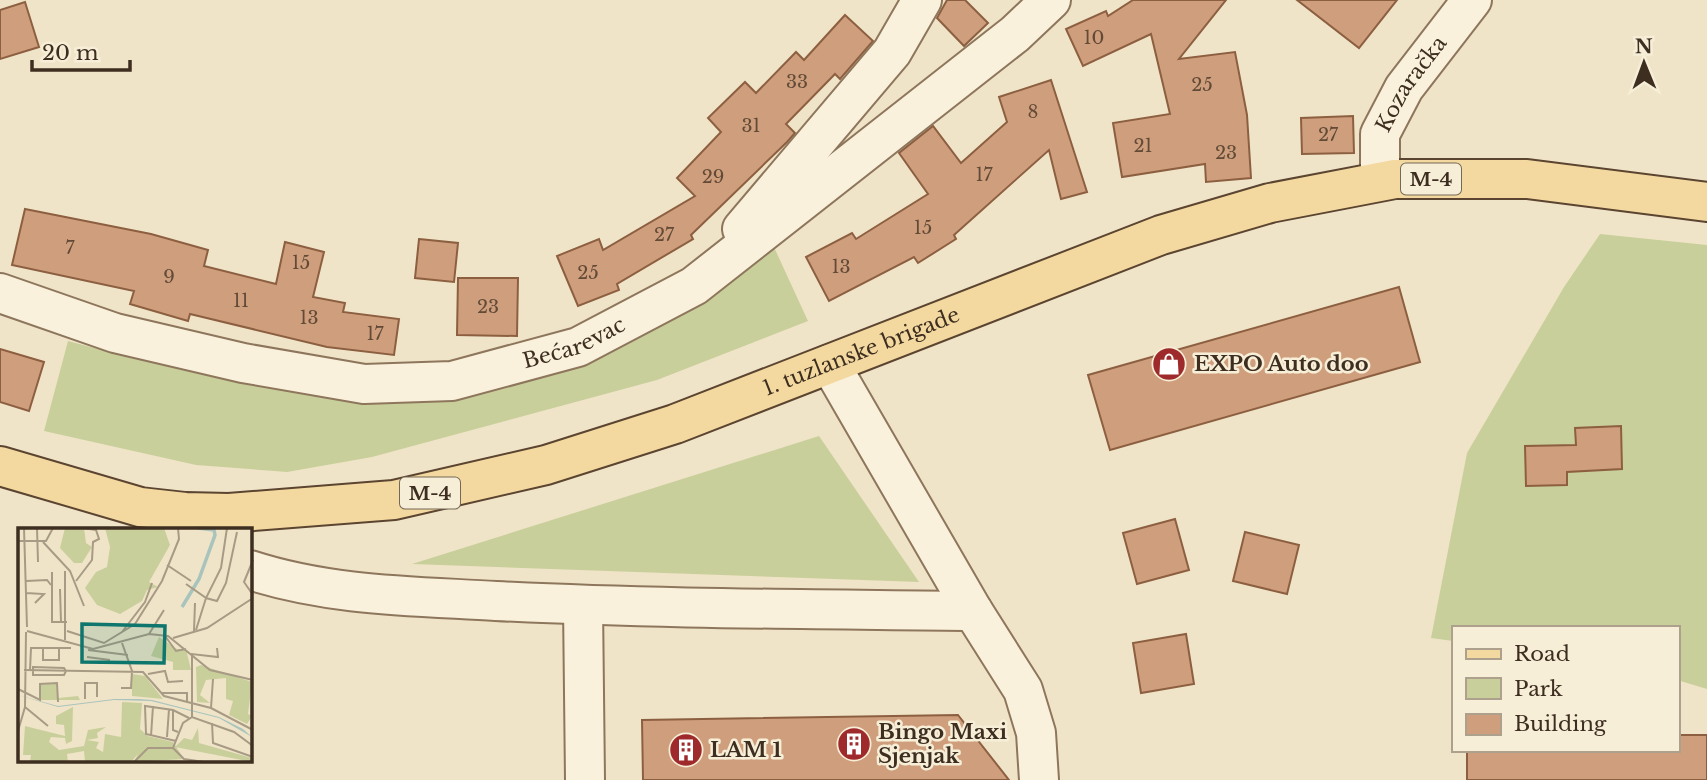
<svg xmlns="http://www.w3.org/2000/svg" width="1707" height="780" font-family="'Libre Baskerville',serif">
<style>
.green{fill:#c9cf9b}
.building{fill:#cf9f7d;stroke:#8d5f41;stroke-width:2}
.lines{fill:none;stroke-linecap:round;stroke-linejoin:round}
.minor-casing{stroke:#8d765c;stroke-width:42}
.major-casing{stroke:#5b4430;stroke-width:42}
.minor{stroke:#faf1dc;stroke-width:38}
.major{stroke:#f3d9a0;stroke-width:38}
.labels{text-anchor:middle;stroke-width:5;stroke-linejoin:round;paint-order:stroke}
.number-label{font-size:18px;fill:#624a37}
.shield{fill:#f7eed8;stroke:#756857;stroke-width:2}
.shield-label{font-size:19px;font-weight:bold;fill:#3d2e20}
.street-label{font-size:21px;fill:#3d2e20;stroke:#f7eed8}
.poi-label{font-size:21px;font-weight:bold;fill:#3d2e20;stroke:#f7eed8;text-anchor:start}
.inset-river{fill:none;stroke:#a9c4bc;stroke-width:3.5}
.inset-road{fill:none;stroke:#a89b85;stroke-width:2}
.view{fill:#0f766e;fill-opacity:0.15;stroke:#0f766e;stroke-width:3.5}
.inset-edge{fill:none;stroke:#3d2e20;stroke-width:3.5}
</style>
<rect width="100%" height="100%" fill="#f0e4c8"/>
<!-- green -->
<g class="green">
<path d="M1600 234 1707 245V689L1677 680V628H1453V641L1431 638 1467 453 1564 287Z"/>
<path d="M773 245 808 321 657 380 372 457 287 472 196 465 44 431 68 341C179 370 287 400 402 400Z"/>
<path d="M819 436 919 582 412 564Z"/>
</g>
<!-- building -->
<g class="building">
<path d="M947 0H965L988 23 964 46 937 18Z"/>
<path d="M1133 0H1226L1179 59 1235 52 1247 115 1251 178 1206 182 1205 164 1122 177 1113 123 1170 114 1151 34 1083 66 1066 29 1106 11 1108 16Z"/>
<path d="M1297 0H1397L1359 48Z"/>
<path d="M25 2 39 47 0 59V10Z"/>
<path d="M845 15 873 41 840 79 835 74 786 124 795 133 787 142 691 235 693 239 617 284 619 290 578 306 557 256 599 239 603 250 695 196 677 178 721 132 708 118 745 82 756 93 796 52 804 60Z"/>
<path d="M1051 80 1087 192 1061 199 1049 150 954 235 956 239 918 263 914 257 829 301 806 257 852 233 856 239 928 194 899 153 933 126 961 163 1007 122 999 97Z"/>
<path d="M1353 116 1354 153 1302 154 1301 118Z"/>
<path d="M25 209 151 234 208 250 204 266 276 284 285 242 324 252 313 297 345 303 343 312 399 319 394 355 327 347 190 314 188 321 130 304 134 291 12 265Z"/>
<path d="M419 239 458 243 454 282 415 278Z"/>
<path d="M458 278H518L517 336 457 335Z"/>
<path d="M1399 287 1420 362 1110 450 1088 375Z"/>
<path d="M0 349 44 362 29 411 0 402Z"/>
<path d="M1621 426 1622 469 1567 472V485L1526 486 1525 446 1576 445 1575 428Z"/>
<path d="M1175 519 1189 570 1137 584 1123 533Z"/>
<path d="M1245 532 1299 545 1287 594 1233 581Z"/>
<path d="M1186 634 1194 684 1141 693 1133 643Z"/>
<path d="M958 715 1009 780H643L642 720Z"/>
<path d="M1677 735H1707V780H1467V750H1677Z"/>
</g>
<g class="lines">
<!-- minor casing -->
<g class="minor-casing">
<g id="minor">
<path id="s1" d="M1380 180V134L1404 88 1472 0"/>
<path d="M742 229 892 52 922 0"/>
<path id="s2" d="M0 293 115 333 243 363 364 384 452 381 578 347 694 286 1015 34 1051 0"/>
<path d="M830 364 973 611 1023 690 1036 733 1039 780"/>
<path d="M250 570C330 596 413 596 496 601 655 609 814 609 973 611"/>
<path d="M583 605 585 780"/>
</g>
</g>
<!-- major casing -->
<g class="major-casing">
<g id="major">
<path id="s3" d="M0 466 140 507 185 512 229 513 394 500 546 465 675 424 1161 235 1270 203 1395 179H1527L1707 202"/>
</g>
</g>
<!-- minor -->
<use href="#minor" class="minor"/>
<!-- major -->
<use href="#major" class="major"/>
</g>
<!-- icons -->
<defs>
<g id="shop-disc" transform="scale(1.75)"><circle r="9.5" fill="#9e2a2b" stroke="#f7eed8"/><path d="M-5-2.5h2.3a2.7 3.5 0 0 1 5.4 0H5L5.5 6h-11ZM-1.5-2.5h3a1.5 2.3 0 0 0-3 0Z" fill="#fff"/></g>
<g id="building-disc" transform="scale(1.75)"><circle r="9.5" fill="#9e2a2b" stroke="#f7eed8"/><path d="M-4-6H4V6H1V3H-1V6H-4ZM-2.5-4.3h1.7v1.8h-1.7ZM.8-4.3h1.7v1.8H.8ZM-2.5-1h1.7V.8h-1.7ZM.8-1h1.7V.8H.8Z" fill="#fff"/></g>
</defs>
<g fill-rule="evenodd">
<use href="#shop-disc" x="1169" y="364"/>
<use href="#building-disc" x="854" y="744"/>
<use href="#building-disc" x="686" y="750"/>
</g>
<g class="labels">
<!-- number labels -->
<g class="number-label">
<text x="1094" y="44">10</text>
<text x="797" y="88">33</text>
<text x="1202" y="91">25</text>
<text x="1033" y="118">8</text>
<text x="751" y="132">31</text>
<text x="1328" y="141">27</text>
<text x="1143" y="152">21</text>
<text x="1226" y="159">23</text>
<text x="984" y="181">17</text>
<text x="713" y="183">29</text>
<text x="923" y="234">15</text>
<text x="664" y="241">27</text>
<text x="70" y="254">7</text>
<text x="301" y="269">15</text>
<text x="841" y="273">13</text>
<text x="588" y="279">25</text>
<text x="169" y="283">9</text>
<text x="241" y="307">11</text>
<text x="488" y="313">23</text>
<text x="309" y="324">13</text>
<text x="375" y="340">17</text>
</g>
<!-- shield labels -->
<g class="shield">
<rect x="1401" y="163.5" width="60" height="31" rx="5"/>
<rect x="400" y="477.5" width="60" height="31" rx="5"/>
</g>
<g class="shield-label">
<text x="1431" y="186">M-4</text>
<text x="430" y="500">M-4</text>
</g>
<!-- street labels -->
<g class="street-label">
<text dy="7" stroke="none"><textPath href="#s1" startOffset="105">Kozaračka</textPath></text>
<text dy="7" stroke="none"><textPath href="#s2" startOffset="592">Bećarevac</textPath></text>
<text dy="7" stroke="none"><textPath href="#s3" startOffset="892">1. tuzlanske brigade</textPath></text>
</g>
<!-- poi labels -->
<g class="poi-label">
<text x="1194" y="371">EXPO Auto doo</text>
<text x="878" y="739">Bingo Maxi<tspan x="878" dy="24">Sjenjak</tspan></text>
<text x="710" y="757">LAM 1</text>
</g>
</g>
<!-- overview -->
<g transform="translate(18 528)">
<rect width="234" height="234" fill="#f0e4c8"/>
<path d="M47 0H66L68 15 74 19 64 35H56L42 20ZM87 0H146L152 17 131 54 140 59 129 62 124 73 102 86 79 77 67 60 78 44 89 39 92 19ZM141 109 159 121H168L173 142H155V134L133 128ZM183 137 234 154 230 186 234 188 229 196 211 187 215 173 208 171V150L188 152 182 167 192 175 179 174 178 139ZM114 146 127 148 145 171 114 168ZM39 155 40 170 60 168 62 172H22V157ZM104 174 124 175 122 201 130 208 155 214 166 231 116 234 120 226 113 234H67L66 223 49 226 50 234H12L13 227H5L7 198 47 208 46 197 38 196V188L55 179 54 213 48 216 47 210 33 209 31 214 41 222 66 218 70 202 88 199 79 205 80 210 69 212 81 214 78 220 85 224 87 206 103 209ZM180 200 181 215 234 230V234L157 219 166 210 174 212Z" fill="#c9cf9b"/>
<path d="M0 167 40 178 96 171H121L134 172 201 189 225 201 234 209 201 190 133 173 96 172 40 179Z" fill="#a9c4bc"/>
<path class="inset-river" d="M164 79 181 51 197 7 196 2 180 0"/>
<path class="inset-road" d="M6 0 9 99M19 0 20 34M209 0 203 40 188 70 199 73 208 55 219 4M0 13H28L35 0M25 14 52 43 66 78M235 32 226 54 235 67M149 37 173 53M34 44V94H49M8 53 29 52 33 57M58 53 74 32 75 14 81 11 78 2 65 0M168 56 188 70 178 102M42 61 43 94M8 65 26 66 17 75M9 103 75 121 131 106 150 108 192 142 235 152M49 103 86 115 117 96 144 53 161 11 160 0M176 103 177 75M104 104 127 74 134 55M131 106 146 82M147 108 158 123 168 121M155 110 189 100 235 70M47 112V43M25 120V132H41V119M70 122 110 127M69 129 92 132M15 139 46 140 48 143 46 147H15ZM6 142 125 144 146 168 193 180 235 202M12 142 13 120H53M130 146 147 143 150 154 165 153M103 160H113L114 143 104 115M0 161 22 172V156L39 155 40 174M143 165H169V174M67 171V155H79V169M7 179 30 198M193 180 195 151M155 182V202L160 204M174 189V126L200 129 199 120M194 195 195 215 235 229M0 203 7 179 8 104M133 208 135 178M149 209 151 181M158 213 128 206 127 178 155 182 171 190M116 234 130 220H155M186 234 166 231 155 220 165 195 174 189 216 204 235 218"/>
<path class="view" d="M64 96 147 98 146 135 64 134Z"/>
<rect width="234" height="234" class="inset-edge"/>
</g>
<!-- legend -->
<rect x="1452" y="626" width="228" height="126" fill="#f7eed8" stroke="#ada18e" stroke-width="2"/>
<rect x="1466" y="649" width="35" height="10" fill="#f3d9a0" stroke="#ada18e" stroke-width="2"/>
<text x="1514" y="661" font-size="21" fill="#3d2e20">Road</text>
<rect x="1466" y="678" width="35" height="21" fill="#c9cf9b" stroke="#ada18e" stroke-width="2"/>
<text x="1514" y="696" font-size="21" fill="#3d2e20">Park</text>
<rect x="1466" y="714" width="35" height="21" fill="#cf9f7d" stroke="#ada18e" stroke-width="2"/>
<text x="1514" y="731" font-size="21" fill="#3d2e20">Building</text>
<!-- north arrow -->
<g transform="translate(1644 63) rotate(359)" stroke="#f7eed8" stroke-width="5" paint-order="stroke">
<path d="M0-5L12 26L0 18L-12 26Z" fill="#3d2e20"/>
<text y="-10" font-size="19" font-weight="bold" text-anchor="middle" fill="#3d2e20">N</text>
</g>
<!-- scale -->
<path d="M32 60v10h98v-10" fill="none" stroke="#3d2e20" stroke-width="3.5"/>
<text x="42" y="60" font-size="21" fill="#3d2e20" stroke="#f7eed8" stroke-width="5" paint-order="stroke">20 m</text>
</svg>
